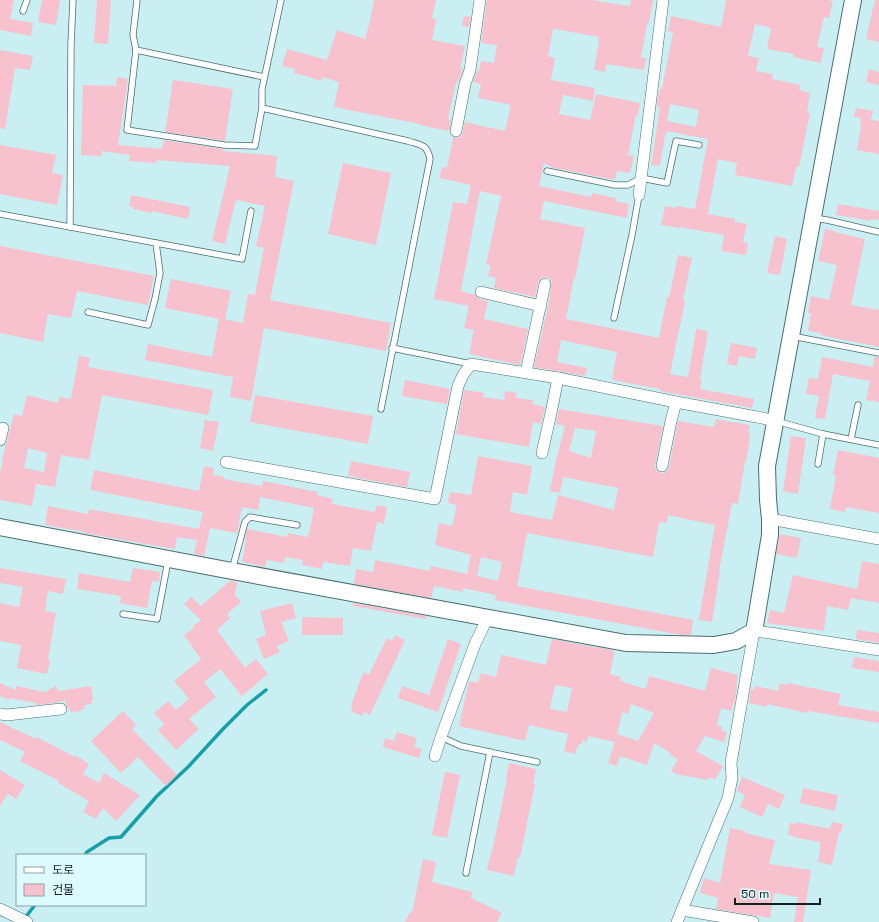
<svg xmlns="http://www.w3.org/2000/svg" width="879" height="922" font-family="'Space Grotesk','Noto Sans KR',sans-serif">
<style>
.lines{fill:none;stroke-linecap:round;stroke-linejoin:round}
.stream{stroke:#169fa9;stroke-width:3.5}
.building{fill:#f7c1cd;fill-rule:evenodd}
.lane-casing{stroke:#4a6d70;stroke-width:7}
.street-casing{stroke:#4a6d70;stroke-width:12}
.secondary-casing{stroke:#4a6d70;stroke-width:18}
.lane{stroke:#fff;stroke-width:5.5}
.street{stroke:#fff;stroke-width:11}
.secondary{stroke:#fff;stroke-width:16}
</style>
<rect width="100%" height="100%" fill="#c9eff3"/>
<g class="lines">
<!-- stream -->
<g class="stream">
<path d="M85 855 87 852 109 838 121 837 157 796 188 767 223 729 247 705 266 690"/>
<path d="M24 919 35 905"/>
</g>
</g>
<!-- building -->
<g class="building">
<path d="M0 0H14L10 19 33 23 31 36 0 30Z"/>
<path d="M42 0H60L56 25 38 22Z"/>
<path d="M97 0H111L108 44 94 43Z"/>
<path d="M374 0H436L432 18 436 19 432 40 465 46 460 68H463L458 82H456L448 119 451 120 449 131 420 125V124L334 107 339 82 322 77 321 81 306 76 294 73 295 69 282 66 287 49 327 60 337 30 365 39 370 21Z"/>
<path d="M487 0H591L630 6 631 0H653L649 23H647L641 58H646L644 70 606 64 605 72 594 70 599 41H598L599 37 554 29H553L548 56 555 58 551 80 595 88 593 101 563 95 559 114 590 120 596 94 640 103 638 115H636L628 155 634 156 630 173 617 171 615 180 554 168 544 163 539 186 591 197 592 193 616 198 615 201 629 204 627 218 544 201 540 219 585 228 575 279 574 278 566 319 659 338 667 297 669 298 678 255 692 258 683 300 685 301 670 374 688 377 696 329 708 331 700 379 702 380 700 389 754 399 752 408 660 391V389L612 380 617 352 561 340 557 362 587 368 585 376 534 367 548 307 552 282 550 279 547 277H543L540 279 538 283 535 297 494 288 496 278 488 276 491 265 486 264 501 196 480 191 461 291 475 295 479 299 488 301 484 319 528 329 520 365 469 354 474 330 464 328 469 306 434 299 453 202 467 204 471 185 439 178 442 167 447 168 453 137 458 138 462 135 465 122 505 131 511 105 478 98 481 84 473 82 477 71 479 72 481 61 494 63 497 45 481 43Z"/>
<path d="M726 0H827L833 1 829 18 824 17 817 47 824 48 821 63 793 57 794 54 767 49 771 28 755 24 748 56 759 58 756 71 773 74 772 79 800 85 799 90 810 93 807 113H810L799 167H796L792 186 735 175 737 163 718 159 708 214 735 219V222L747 224 743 242 748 243 746 255 721 251 724 235 680 227V228L661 225 665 206 676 208V206L695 209 708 139 666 131 660 166 651 165 660 108 657 107 658 97 660 89H662L673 32 668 31 671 16 721 27ZM670 104 699 110 696 127 667 121Z"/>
<path d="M875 0H879V42L866 39Z"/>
<path d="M464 16 471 17 469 27 462 26Z"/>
<path d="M0 50 33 56 30 70 15 68 5 129 0 128Z"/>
<path d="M869 69 879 72V85L866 82Z"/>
<path d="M117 77 128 79 118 145 162 149 164 140 224 149 223 151 277 156 275 177 294 181 270 300 391 323 386 351 264 328 251 401 230 397 233 377 145 360 148 344 212 357 219 318 243 323 248 294 255 295 264 248 256 246 265 206 236 200 225 244 212 241 230 166 157 160 156 163 129 161 130 155 102 151V156L81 155 83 85 116 86Z"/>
<path d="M173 80 233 89 225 141 165 132Z"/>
<path d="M856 108 873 111 871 120 879 121V154L857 150 861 127H860L861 118 854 117Z"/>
<path d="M0 145 56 155 52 173 63 175 57 205 0 194Z"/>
<path d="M343 163 391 173 376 245 328 234Z"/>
<path d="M131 195 190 207 188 219 152 211V213L133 209V207L129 206Z"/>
<path d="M838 204 879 211V220L871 219V221L836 215Z"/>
<path d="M825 229 835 231 834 232 865 239 851 305 879 310V347L820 335 821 333 808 331 811 313H808L811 296 829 300 837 265 818 261Z"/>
<path d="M775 236 787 239 780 275 767 273Z"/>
<path d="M0 246 154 276 148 305 77 291 71 318 48 314 43 342 0 333Z"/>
<path d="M171 279 231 291 225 320 165 308Z"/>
<path d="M731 343 757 348 755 359 739 356 737 366 727 364Z"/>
<path d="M79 356 90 358 88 367 213 390 208 415 102 395 89 460 61 455 55 487 36 484 32 506 0 500V474L3 459H2L14 414 22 416 27 395 58 403 59 397 71 399ZM28 448 47 453 44 472 24 468Z"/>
<path d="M822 357 873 367 874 357H879V402L866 400 870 381 833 374 825 419 815 418 819 396 806 394 809 378 818 379Z"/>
<path d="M405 380 450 389 447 404 402 396Z"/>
<path d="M464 390 484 393 483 397 504 400 505 391 517 393 516 398 533 400 532 404 545 407 541 424 533 422 529 447 456 434Z"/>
<path d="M255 395 373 416 368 444 250 422Z"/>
<path d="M559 409 663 426 655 465V468L657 471 661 473H664L667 471 669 468 678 421 714 427 716 419 750 425 748 432 750 433 749 437 750 438 746 462 745 461 738 504 732 503 719 572H720L712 622 699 620 715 525 668 515 667 523 659 522 653 557 527 533 517 586 693 620 691 635H681L495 600 496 595 463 588V592L434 586 431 598 354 584 356 569 373 572 375 560 430 571 431 566 467 574 471 555 435 545 439 523 452 526 457 505 448 503 450 492 471 495 478 456 532 466 527 495 513 492 510 512 552 520 558 495 614 510 618 488 563 477 560 493 550 491 556 460 565 426 556 424ZM575 428 596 431 591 458 569 451ZM481 557 502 562 498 581 477 576Z"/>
<path d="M205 420 219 422 213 451 200 448Z"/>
<path d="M791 436 806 438 798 494 783 491Z"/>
<path d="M838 450 879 458V513L846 507 845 512 830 509 836 475H833Z"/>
<path d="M351 461 410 472 407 487 348 476Z"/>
<path d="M204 466 214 468 213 475 224 477V479L262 486 263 481 318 492 317 495 333 499 332 504 375 512 377 505 387 507 384 524 377 522 371 551 353 548 350 566 323 562 322 569 302 565 303 560 285 557 284 563 267 560 265 567 242 562 246 540 245 539 247 529 287 537 288 533 308 537V534H309L314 508 260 497 258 510 242 507 237 533 210 528 204 556 194 554 197 540 177 537 175 549 84 533 85 532 45 525 48 506 88 514 89 509 199 529 203 512 90 490 94 470 199 491Z"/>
<path d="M780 534 801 538 797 558 776 554Z"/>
<path d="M862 561 879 564V603L851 598 848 610 827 606 824 631 767 623 770 610 784 613 793 575 857 589Z"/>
<path d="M0 568 66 579 63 594 48 591 45 611 56 613 48 659 50 660 47 674 17 668 21 645 0 641V603L19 607 23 587 0 583Z"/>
<path d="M133 568 160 572 159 582 152 581 147 608 120 603 121 596 77 589 79 573 130 582Z"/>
<path d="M231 580 237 582 235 595 241 602 227 614 230 618 217 630 245 668 256 659 268 674 242 696 220 669 204 682 216 697 189 719 199 729 176 750 158 730 164 724 154 713 168 701 176 710 189 699 174 681 201 659 184 635 194 628 193 626 201 620 184 604 191 597 201 606Z"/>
<path d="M292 603 296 618 281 622 289 641 277 646 280 652 264 659 256 639 266 635 260 611Z"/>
<path d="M353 603 427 616 426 619 353 606Z"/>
<path d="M302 617 343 618V635H302Z"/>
<path d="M857 630 879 633V643L856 639Z"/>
<path d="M395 635 405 640 370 715 364 712 362 716 351 711 353 706 351 705 358 688H357L364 672 369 675 387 638 392 641Z"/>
<path d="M448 639 461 644 438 712 398 698 402 686 429 695Z"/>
<path d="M552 639 598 648V647L615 651 610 674 621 677 620 681 646 689 649 676 705 691 711 668 738 675 736 685 737 686 735 700 731 711 721 708 717 725 722 727 721 730 727 732 724 742 705 736 696 751 723 766 715 780 710 777 708 780 676 774 671 771 678 759 670 755 671 753 654 743 647 765 620 756 617 766 608 763 615 742 588 736 587 742 582 740V744H579L578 748H577L575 754 564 751 568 734 529 725 525 741 459 726 469 681 478 683 481 673 496 677 501 655 546 665ZM555 685 572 688 567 712 550 709ZM631 704 654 713 638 741 617 734V735L622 712 628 714Z"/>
<path d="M854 657 879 661V672L852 668Z"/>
<path d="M0 683 16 690V686L44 692 56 686 58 691 91 686 93 700H91L92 704 84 705 85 709H81L82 711 71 712 66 704 65 700 61 702 37 705 36 703 10 698 9 700 0 696Z"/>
<path d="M780 683 788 685V683L841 694 838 705 879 712V723L808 711 807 713 767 704V707L749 703 751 689 754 690 755 686 778 691Z"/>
<path d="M123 711 136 725 132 729 177 775 166 786 138 757 121 773 91 741Z"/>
<path d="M0 722 36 739 37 737 75 757V755L89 764 83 774 99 783 104 773 140 795 116 821 103 808 96 819 83 812 89 801 58 783 59 781 20 761 25 752 0 740Z"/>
<path d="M397 732 417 738 414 747 422 749 419 758 383 747 385 738 394 741Z"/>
<path d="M509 763 536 769 533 784H535L520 858 518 857 514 876 487 870 491 852H492L507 779H506Z"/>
<path d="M0 770 25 785 16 799 8 794 0 806Z"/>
<path d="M445 772 460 775 447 838 432 835Z"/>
<path d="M742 777 785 795 779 809 768 804 762 817 740 807 745 795 737 791Z"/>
<path d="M803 788 838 795 835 811 800 803Z"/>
<path d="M796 822 830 829 832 822 843 824 841 833 839 832 832 865 818 862 820 850V842L793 837 794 836 788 835 790 823 796 824Z"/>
<path d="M730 828 745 831V833L775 840 769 864 811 870 803 922H794L798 897 774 893 770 918 716 909 718 898 700 893 704 878 720 883Z"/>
<path d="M423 859 436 862 432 882 472 892 471 898 502 913 497 922H405L410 912 412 913Z"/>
</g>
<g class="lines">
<!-- lane casing -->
<g class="lane-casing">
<g id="lane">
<path d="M137 0 133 35 136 50 127 130 224 145 255 146 262 108V89L281 0"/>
<path d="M23 11 27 0"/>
<path d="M136 50 264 77"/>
<path d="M262 108 408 141C421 145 427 144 430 159L381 409"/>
<path d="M547 171 615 185H628L641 178 667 183 676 141 699 145"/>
<path d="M0 214 242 259 251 211"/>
<path d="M814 218 827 220 879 232"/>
<path d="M70 227 71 44 73 0"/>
<path d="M88 312 148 325 155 299 160 273 156 243"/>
<path d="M614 318 632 235 639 195"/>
<path d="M792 336 879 353"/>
<path d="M392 348 471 364"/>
<path d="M776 421 823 434 879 445"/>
<path d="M851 439 858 405"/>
<path d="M818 464 823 434"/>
<path d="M232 570 245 522 250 517 297 525"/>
<path d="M123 614 157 619 168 561"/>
<path d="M441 737 461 746 537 762"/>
<path d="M466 873 490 752"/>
</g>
</g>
<!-- street casing -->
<g class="street-casing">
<g id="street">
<path d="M456 131 465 84 470 70 480 0"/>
<path d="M639 195 663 0"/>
<path d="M481 292 541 306"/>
<path d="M526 372 545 284"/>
<path d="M0 440 3 428"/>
<path d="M542 453 551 413 558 378"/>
<path d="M226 462 435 499 458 386 463 375 471 364 558 378 676 402 757 417 776 421"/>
<path d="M662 466 671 421 676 402"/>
<path d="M770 519 879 539"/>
<path d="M0 714 7 715 61 709"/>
<path d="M435 756 441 737 475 644 488 617"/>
<path d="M0 909 27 922"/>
<path d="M682 910 753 922"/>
<path d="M677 922 728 798 732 778 731 763 754 631 770 633 879 650"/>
</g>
</g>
<!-- secondary casing -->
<g class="secondary-casing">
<path id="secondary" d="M0 527 232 571 626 643 714 645 736 641 754 631 756 620 770 535V519L768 500 767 466 853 0"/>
</g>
<!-- lane -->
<use href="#lane" class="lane"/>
<!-- street -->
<use href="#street" class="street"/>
<!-- secondary -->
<use href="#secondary" class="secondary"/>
</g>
<!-- legend -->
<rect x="16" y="854" width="130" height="52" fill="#ddfbfe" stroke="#8ba3a5"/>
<rect x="24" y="867" width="20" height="6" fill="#ffffff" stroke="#8ba3a5"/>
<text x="52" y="874" font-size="12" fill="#111f20">도로</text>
<rect x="24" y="884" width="20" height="12" fill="#f7c1cd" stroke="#8ba3a5"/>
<text x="52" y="894" font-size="12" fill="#111f20">건물</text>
<!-- scale -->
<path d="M735 898v6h85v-6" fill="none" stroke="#111f20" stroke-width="2"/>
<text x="741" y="898" font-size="12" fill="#111f20" stroke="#ddfbfe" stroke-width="3" paint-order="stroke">50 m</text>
</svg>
